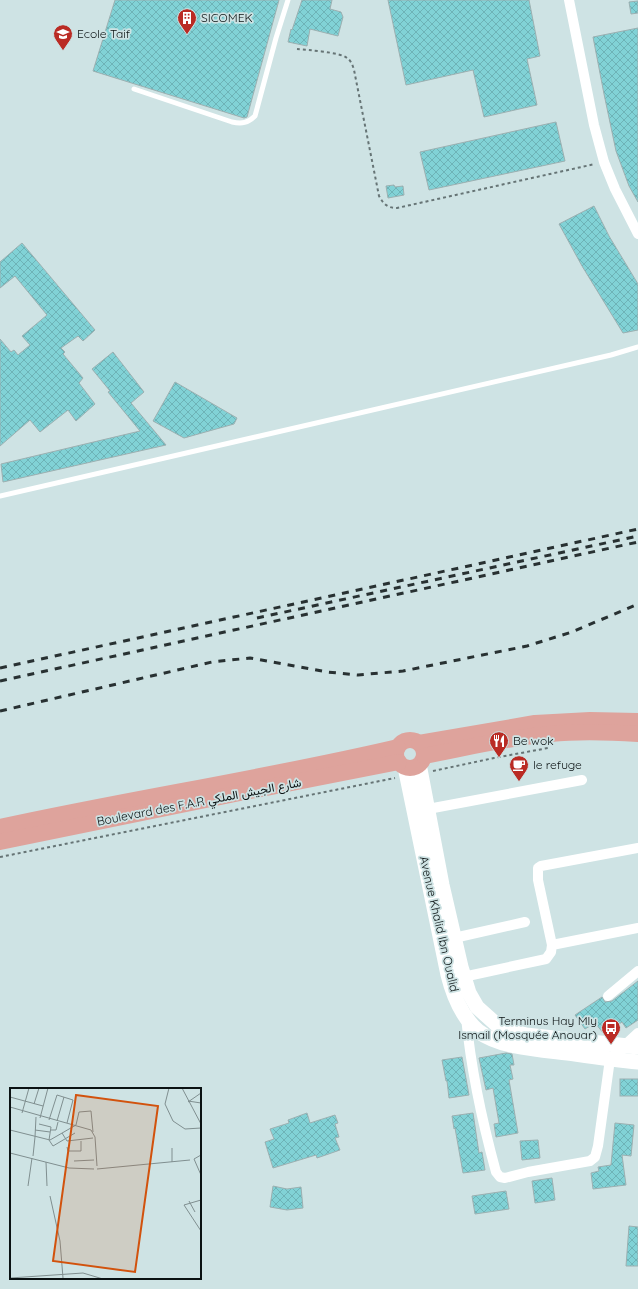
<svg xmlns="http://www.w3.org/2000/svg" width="638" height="1289" font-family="Quicksand,Vazirmatn,sans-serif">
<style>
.building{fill:url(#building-cross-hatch);stroke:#9cb0b1}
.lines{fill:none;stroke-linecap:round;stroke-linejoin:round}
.path{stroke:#667475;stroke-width:2;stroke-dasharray:3 3;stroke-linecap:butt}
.service{stroke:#fff;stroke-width:5}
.minor{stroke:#fff;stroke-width:10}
.secondary{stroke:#fff;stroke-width:15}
.primary{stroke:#dea39c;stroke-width:16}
.rail{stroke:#283132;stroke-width:3;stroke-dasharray:7 7;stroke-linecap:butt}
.labels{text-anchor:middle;stroke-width:3.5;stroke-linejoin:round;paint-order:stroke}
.poi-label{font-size:12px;fill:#0b1213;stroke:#cee3e4;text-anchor:start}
.street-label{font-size:12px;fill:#0b1213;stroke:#cee3e4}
.inset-road{fill:none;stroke:#808f90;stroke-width:1}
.view{fill:#d2520d;fill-opacity:0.15;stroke:#d2520d;stroke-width:2}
.inset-edge{fill:none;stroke:#0b1213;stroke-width:2}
</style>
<defs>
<pattern id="building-cross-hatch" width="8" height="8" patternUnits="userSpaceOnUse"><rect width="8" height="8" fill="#81d2d6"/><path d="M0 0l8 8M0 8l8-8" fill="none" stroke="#6eb3b7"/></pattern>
</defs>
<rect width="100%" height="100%" fill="#cee3e4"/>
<!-- building -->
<g class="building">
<path d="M115 0H279L247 117 244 118 93 71Z"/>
<path d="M302 0H332L330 9 341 12 343 17 338 36 310 29 307 46 288 42 291 29 292 30Z"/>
<path d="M388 0H529L540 56 527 59 537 105 484 117 473 70 406 85Z"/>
<path d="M638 1V13L631 14 629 2Z"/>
<path d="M638 28V202L629 186 616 151 604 94 593 37Z"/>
<path d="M556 122 565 161 429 190 420 152Z"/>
<path d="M394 185 395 187 403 186 404 195 388 198 386 186Z"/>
<path d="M594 206 609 236 638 284V330L623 333 582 266 559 224Z"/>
<path d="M22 243 95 330 83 341 78 336 61 348 65 352 63 354 83 378 79 383 95 404 76 421 68 410 40 432 30 420 0 446V339L11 352 14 350 18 355 30 345 22 336 47 315 15 276 0 288V262Z"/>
<path d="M113 352 144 392 131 403 166 445 3 482 1 464 140 431 108 392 110 391 92 369Z"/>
<path d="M175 382 237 418 234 424 184 438 153 421Z"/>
<path d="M638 981V1020L626 1028 622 1022 604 1034 595 1023 585 1029 575 1015 602 997 605 1002 612 1001Z"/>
<path d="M506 1053 512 1054 514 1065H510L513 1079 509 1080 518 1133 496 1137 494 1124 499 1123 493 1088 486 1090 479 1058Z"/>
<path d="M462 1057 469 1095 449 1098 447 1081H446L442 1060Z"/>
<rect x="620" y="1079" width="18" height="17"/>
<path d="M307 1113 310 1123 335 1115 338 1123 335 1124 339 1137 335 1138 340 1150 317 1158 316 1155 273 1168 265 1142 274 1139 270 1129 289 1123 288 1120Z"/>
<path d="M473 1113 479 1153 482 1152 485 1170 463 1173 455 1128 454 1129 452 1116Z"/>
<path d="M615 1123 634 1125 631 1156 622 1155 626 1185 593 1189 591 1173 599 1171 598 1167 611 1165Z"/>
<path d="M538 1140 540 1158 522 1160 520 1141Z"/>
<path d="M552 1178 555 1200 535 1203 532 1181Z"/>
<path d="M273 1186 287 1189 301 1187 303 1208 287 1210 270 1207Z"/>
<path d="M506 1191 509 1209 475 1214 472 1196Z"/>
<path d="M629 1226 638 1227V1266H626Z"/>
</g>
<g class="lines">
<!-- path -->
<g class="path">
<path d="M297 49C307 50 340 52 347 58 352 61 354 69 355 75L379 196C384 205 388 208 397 208L595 164"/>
<path d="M433 771 494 758 548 748"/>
<path d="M0 857 395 778"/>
</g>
<!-- service -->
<g class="service">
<path d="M134 89 232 122C242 124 248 123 255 116L276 38 288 0"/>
<path d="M0 496 611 355 638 347"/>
</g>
<!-- minor -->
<g class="minor">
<path d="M569 0 594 125 604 162 615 189 638 234"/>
<path d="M428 809 582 780"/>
<path d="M454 938 525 922"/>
<path d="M552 945 538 880V868L541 866 638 848"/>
<path d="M463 977 546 959 551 952 552 945 638 928"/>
<path d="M608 996 638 971"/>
<path d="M466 1017C471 1070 482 1121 496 1172L500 1177 505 1178 528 1172 590 1161 595 1157 598 1146 610 1059 638 1033"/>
</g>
<!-- secondary -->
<g class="secondary">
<path d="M419 764 442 885 461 967 469 993 477 1007 497 1025 511 1031 526 1035 638 1047"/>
<path d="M405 767 448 975C453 995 462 1017 478 1031 501 1049 546 1050 575 1054 596 1057 617 1060 638 1062"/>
</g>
<!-- primary -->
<g class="primary">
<circle cx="410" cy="754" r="14"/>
<path d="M419 743 535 723 590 720 638 721"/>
<path d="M424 756C466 748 507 738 550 734 579 731 609 732 638 734"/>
<path d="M0 827C132 798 266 778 398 747"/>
<path d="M0 842 240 793 399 762"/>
</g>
<!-- rail -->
<g class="rail">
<path d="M257 618 638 536"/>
<path d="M0 668 638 529"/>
<path d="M0 681 638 542"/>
<path d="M0 711 212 662 250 658 327 672 358 675 403 671 527 646 572 632 638 604"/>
</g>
</g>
<!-- icons -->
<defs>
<g id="building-pin" transform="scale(1)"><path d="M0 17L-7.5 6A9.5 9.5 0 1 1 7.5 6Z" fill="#ba2b24" stroke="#cee3e4"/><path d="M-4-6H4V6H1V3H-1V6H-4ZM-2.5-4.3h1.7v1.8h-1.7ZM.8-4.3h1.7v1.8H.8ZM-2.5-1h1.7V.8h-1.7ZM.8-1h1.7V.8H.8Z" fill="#fff"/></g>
<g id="school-pin" transform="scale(1)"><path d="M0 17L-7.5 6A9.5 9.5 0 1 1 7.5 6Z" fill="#ba2b24" stroke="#cee3e4"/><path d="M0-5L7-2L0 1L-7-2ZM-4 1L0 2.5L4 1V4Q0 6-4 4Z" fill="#fff"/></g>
<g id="restaurant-pin" transform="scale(1)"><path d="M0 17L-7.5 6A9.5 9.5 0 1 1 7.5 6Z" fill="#ba2b24" stroke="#cee3e4"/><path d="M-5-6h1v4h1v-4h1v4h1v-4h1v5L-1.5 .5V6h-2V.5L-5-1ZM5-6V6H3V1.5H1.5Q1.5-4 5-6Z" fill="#fff"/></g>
<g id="cafe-pin" transform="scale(1)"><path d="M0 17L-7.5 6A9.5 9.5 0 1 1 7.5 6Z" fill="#ba2b24" stroke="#cee3e4"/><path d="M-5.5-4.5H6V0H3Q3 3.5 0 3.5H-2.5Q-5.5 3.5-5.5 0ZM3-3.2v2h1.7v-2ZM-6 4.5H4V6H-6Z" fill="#fff"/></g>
<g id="bus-pin" transform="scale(1)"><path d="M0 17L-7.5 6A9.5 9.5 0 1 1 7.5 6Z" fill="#ba2b24" stroke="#cee3e4"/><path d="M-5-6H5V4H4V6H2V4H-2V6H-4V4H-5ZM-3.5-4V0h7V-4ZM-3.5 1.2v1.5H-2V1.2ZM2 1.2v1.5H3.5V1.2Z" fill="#fff"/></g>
</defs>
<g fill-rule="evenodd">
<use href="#building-pin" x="187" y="18"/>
<use href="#school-pin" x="63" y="34"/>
<use href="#restaurant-pin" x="499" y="741"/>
<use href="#cafe-pin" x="519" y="765"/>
<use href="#bus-pin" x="611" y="1028"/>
</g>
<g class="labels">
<!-- poi labels -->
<g class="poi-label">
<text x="201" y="22">SICOMEK</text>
<text x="77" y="38">Ecole Taif</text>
<text x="513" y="745">Be wok</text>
<text x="533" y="769">le refuge</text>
<text x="597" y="1025" text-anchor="end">Terminus Hay Mly<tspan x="597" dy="14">Ismail (Mosquée Anouar)</tspan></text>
</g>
<!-- street labels -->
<g class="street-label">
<text transform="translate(199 802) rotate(-11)" y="4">Boulevard des F.A.R شارع الجيش الملكي</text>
<text transform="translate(439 924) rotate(77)" y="4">Avenue Khalid Ibn Oualid</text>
</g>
</g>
<!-- overview -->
<g transform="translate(10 1088)">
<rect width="191" height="191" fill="#cee3e4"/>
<path class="inset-road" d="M159 0 155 16 163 33 175 41 191 40M172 0 191 36M0 9 33 18M178 13 191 15M178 14 191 5M24 16 29 0M0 19 81 42 85 49 87 78M12 25 19 0M30 30 38 0M39 32 47 7 63 12 57 35M47 33 54 9M29 36 41 39 39 52M0 42 40 52 66 37 69 24 81 23 83 44M25 42 40 44M41 42H46L48 34M52 45 57 53 83 50M25 49 26 29M39 52 43 58 65 45M57 59 58 63H71V53M162 60V74M0 65 59 80 84 81M191 67 184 71 191 87M23 68 25 49M64 73 84 72M36 74 37 98M87 81 180 72M18 98 22 70M40 108 50 153 53 190M191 112 174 117 191 143M179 113 185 124M0 190 73 185 93 191"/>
<path class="view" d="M66 7 148 18 125 184 43 173Z"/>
<rect width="191" height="191" class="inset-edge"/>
</g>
</svg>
